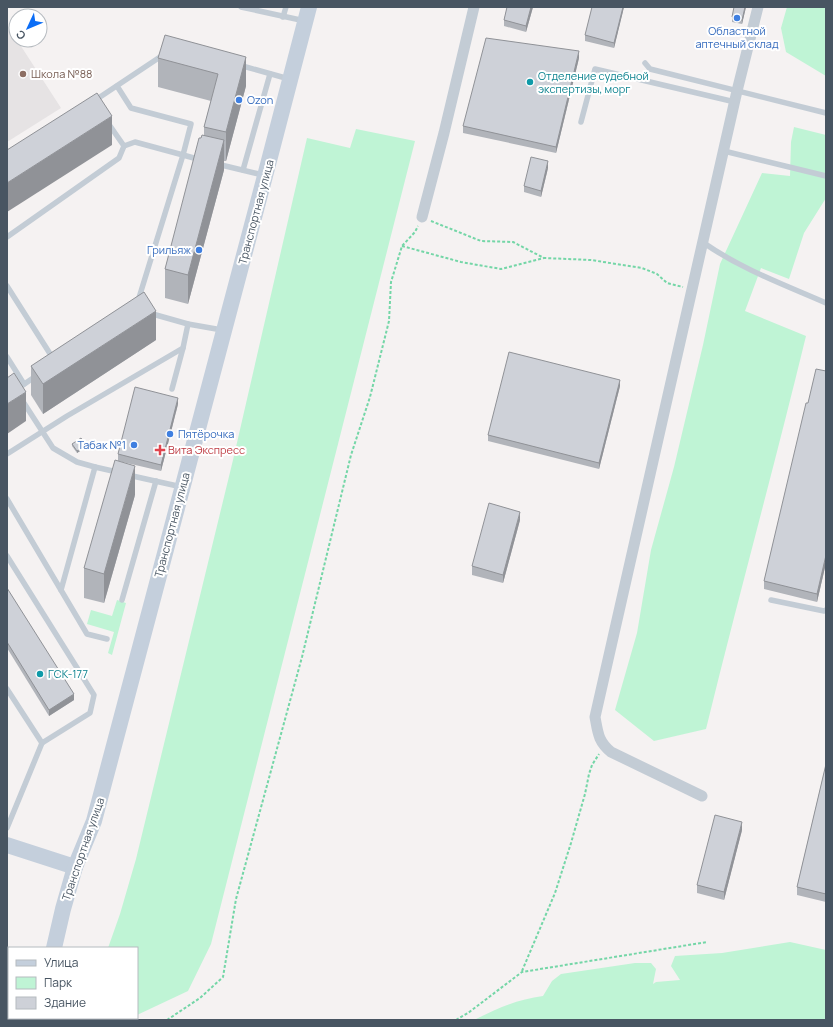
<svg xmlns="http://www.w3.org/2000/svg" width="833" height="1027" font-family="Manrope,sans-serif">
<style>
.education{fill:#e6e3e4}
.green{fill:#bff4d5}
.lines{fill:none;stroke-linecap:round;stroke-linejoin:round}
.path{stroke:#74d6a7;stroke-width:2;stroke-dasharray:3 2;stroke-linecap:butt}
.lane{stroke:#c3ccd5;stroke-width:5.5}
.street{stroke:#c3ccd5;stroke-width:11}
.secondary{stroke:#c4cfdc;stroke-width:16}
.wall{fill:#b1b4ba}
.shaded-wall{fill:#909297}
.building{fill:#ced1d8;stroke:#909297}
.shop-dot{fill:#3f7fe0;stroke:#fff;stroke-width:1.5}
.education-dot{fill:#8d6e63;stroke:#fff;stroke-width:1.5}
.culture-dot{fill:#0f9aa8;stroke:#fff;stroke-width:1.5}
.health-dot{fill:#e0444e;stroke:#fff;stroke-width:1.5}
.labels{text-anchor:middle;stroke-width:4;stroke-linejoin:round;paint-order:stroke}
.shop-label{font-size:11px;fill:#366cbe;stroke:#fff;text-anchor:start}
.education-label{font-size:11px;fill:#785e54;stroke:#fff;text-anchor:start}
.culture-label{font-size:11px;fill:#0d838f;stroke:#fff;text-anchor:start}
.street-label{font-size:11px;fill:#485562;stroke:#fff}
.health-label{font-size:11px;fill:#be3a42;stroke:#fff;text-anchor:start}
</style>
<rect width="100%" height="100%" fill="#f5f2f2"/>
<!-- education -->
<path class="education" d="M7 24 16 40H17L61 108 7 142Z"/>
<!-- green -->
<g class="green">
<path d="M787 7H826V76L786 52 781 28Z"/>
<path d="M794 127 826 135V198L804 233 789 279 761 268 745 311 806 336C774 468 738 598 706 729L654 741 615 710 637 633 651 550 674 467 703 345 720 264 762 173 790 176 791 142Z"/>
<path d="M356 129 415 141 211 944 188 991 137 1015V948H108L120 914 136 859 233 460 307 138 350 148Z"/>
<path d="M117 600 126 603 112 655 108 653 114 632 87 624 91 610 112 616Z"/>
<path d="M790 942 826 950V1020H474C496 1009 518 999 543 996L552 981 561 974 635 963H651L656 969 653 984 656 982 680 980 671 966 675 956 722 953Z"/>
</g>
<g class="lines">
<!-- path -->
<g class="path">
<path d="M431 221 481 241 513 242 544 258 591 260 642 268 657 274 667 283 683 287"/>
<path d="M402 246 461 262 501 269 544 258"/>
<path d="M522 971 555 893 571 843 585 794 589 774 592 765 599 754"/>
<path d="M167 1020 200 998 223 977 236 899 302 657 351 455 370 397 389 321 391 282 402 246 415 232 418 226"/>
<path d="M456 1020 468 1013 522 972 707 942"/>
</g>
<!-- lane -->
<g class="lane">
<path d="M241 7 305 21"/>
<path d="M283 17 286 7"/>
<path d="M645 63 650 69 826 113"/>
<path d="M239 65 289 79"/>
<path d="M117 86 131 108 191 124 183 155 135 142 124 146"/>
<path d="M94 101 163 55"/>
<path d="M581 122 595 69 735 102"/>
<path d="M724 151 826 176"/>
<path d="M217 164 263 175"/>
<path d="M243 170 270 74"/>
<path d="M7 237 119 158 124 146 108 123"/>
<path d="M704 243C741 269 785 285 826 303"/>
<path d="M7 286 54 360"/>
<path d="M138 301 183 155 201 160"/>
<path d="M149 313 188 324 222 330"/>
<path d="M7 357 24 384"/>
<path d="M172 389 183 348"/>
<path d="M7 396 36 376"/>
<path d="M22 400 53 448 77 462 95 467"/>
<path d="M7 454 67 416 183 348 188 324"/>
<path d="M128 475 182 487"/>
<path d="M7 499 87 634 107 639"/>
<path d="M7 556 94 695 90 713 42 743 7 828"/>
<path d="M61 590 95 467 117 472"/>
<path d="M122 600 156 481"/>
<path d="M771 600 824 611 826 610"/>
<path d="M7 689 42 743"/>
</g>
<!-- street -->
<g class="street">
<path d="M422 217 444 133 474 7"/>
<path d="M702 796 611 752C598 741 598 733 595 717L737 91 758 7"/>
</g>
<!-- secondary -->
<g class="secondary">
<path d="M7 845 75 867"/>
<path d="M54 948 63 909 75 867 94 821 265 176 309 7"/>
<path d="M39 1020V1018"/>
</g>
</g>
<!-- wall -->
<g class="wall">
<path d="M507 7H533L526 32 504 26V20Z"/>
<path d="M624 7 614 48 585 41V35Z"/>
<path d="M746 7 742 24 732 22V17Z"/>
<path d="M246 57V86L226 161H224V170L188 304 165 298V269L201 138 204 135V127L211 101 158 87V58Z"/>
<path d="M579 58 556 153 463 133V126Z"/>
<path d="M548 168 541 197 524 192V186Z"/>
<path d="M156 340 43 414 31 395V366Z"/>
<path d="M826 371V563L817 602 764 589V581L808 403Z"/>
<path d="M620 386 599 469 488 441V435Z"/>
<path d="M178 404 161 471 118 461V454Z"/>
<path d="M72 444 86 447 77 453 72 446Z"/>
<path d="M135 495 104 603 84 598V568Z"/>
<path d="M520 520 503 583 472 575V566Z"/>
<path d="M7 588 74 700 49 716 7 648Z"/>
<path d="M826 764V902L797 895V887Z"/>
<path d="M742 830 724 900 697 893V885Z"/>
</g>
<!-- shaded-wall -->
<g class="shaded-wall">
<path d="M531 7H533L526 32V26Z"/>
<path d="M623 7H624L614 48V43Z"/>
<path d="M745 7H746L742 24V20Z"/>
<path d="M579 51V58L556 153V147Z"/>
<path d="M246 57V86L226 161V132Z"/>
<path d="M112 116V145L7 212V183Z"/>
<path d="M224 140V170L188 304V275Z"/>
<path d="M548 161V168L541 197V191Z"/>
<path d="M156 311V340L43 414V384Z"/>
<path d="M620 380V386L599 469V463Z"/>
<path d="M26 392V421L7 434V404Z"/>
<path d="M178 398V404L161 471V465Z"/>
<path d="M86 445V447L77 453V451Z"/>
<path d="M135 466V495L104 603V574Z"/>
<path d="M520 512V520L503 583V575Z"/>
<path d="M826 555V563L817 602V594Z"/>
<path d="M74 694V700L49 716V710Z"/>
<path d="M742 822V830L724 900V892Z"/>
</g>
<!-- building -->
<g class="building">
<path d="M507 7H531L526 26 504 20Z"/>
<path d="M592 7H623L614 43 585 35Z"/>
<path d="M734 7H745L742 20 732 17Z"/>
<path d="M165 35 246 57 226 132 204 127 218 74 158 58Z"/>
<path d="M486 38 579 51 556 147 463 126Z"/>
<path d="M97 93 112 116 7 183V150Z"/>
<path d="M202 135 224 140 188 275 165 269 199 138H201Z"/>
<path d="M531 157 548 161 541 191 524 186Z"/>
<path d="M144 292 156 311 43 384 31 366Z"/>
<path d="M509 352 620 380 599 463 488 435Z"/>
<path d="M816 369 826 371V555L817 594 764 581 806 403H808Z"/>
<path d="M14 373 26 392 7 404V378Z"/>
<path d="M135 387 178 398 161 465 118 454Z"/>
<path d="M81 438 86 445 77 451 72 444Z"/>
<path d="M115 460 135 466 104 574 84 568Z"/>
<path d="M489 503 520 512 503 575 472 566Z"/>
<path d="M7 588 74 694 49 710 7 642Z"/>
<path d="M826 764V894L797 887Z"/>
<path d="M715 815 742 822 724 892 697 885Z"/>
</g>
<!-- markers -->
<g class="shop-dot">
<circle cx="737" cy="18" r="4"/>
<circle cx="239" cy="100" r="4"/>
<circle cx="199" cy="250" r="4"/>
<circle cx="170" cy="434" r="4"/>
<circle cx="134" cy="445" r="4"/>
</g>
<circle class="education-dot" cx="23" cy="74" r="4"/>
<g class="culture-dot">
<circle cx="530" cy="82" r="4"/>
<circle cx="40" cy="674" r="4"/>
</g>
<path class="health-dot" d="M158 444h4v4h4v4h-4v4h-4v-4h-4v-4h4z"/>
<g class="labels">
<!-- shop labels -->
<g class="shop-label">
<text x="737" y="35" text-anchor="middle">Областной<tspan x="737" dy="13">аптечный склад</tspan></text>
<text x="247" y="104">Ozon</text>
<text x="191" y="254" text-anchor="end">Грильяж</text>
<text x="178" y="438">Пятёрочка</text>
<text x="126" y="449" text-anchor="end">Табак №1</text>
</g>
<!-- education labels -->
<g class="education-label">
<text x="31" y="78">Школа №88</text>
</g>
<!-- culture labels -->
<g class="culture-label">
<text x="538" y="80">Отделение судебной<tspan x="538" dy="13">экспертизы, морг</tspan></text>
<text x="48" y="678">ГСК-177</text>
</g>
<!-- street labels -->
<g class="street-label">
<text transform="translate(256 212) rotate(-75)" y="4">Транспортная улица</text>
<text transform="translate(172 525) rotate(-75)" y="4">Транспортная улица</text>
<text transform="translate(83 849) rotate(-71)" y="4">Транспортная улица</text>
</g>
<!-- health labels -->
<g class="health-label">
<text x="168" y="454">Вита Экспресс</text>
</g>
</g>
<!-- border -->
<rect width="833" height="1027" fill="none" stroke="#485562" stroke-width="16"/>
<!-- legend -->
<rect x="8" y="947" width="130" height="72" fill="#ffffff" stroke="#b6bbc0"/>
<rect x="16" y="960" width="20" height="6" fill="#c4cfdc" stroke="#b6bbc0"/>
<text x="44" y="967" font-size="12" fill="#485562">Улица</text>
<rect x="16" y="977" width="20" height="12" fill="#bff4d5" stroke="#b6bbc0"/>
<text x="44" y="987" font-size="12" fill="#485562">Парк</text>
<rect x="16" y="997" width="20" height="12" fill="#ced1d8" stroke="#b6bbc0"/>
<text x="44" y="1007" font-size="12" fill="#485562">Здание</text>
<!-- north arrow -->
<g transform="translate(28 28) rotate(226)"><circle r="19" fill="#ffffff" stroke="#b6bbc0"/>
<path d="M0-3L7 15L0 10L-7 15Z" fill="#0b6df6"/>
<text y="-6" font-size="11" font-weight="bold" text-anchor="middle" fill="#485562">С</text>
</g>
</svg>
